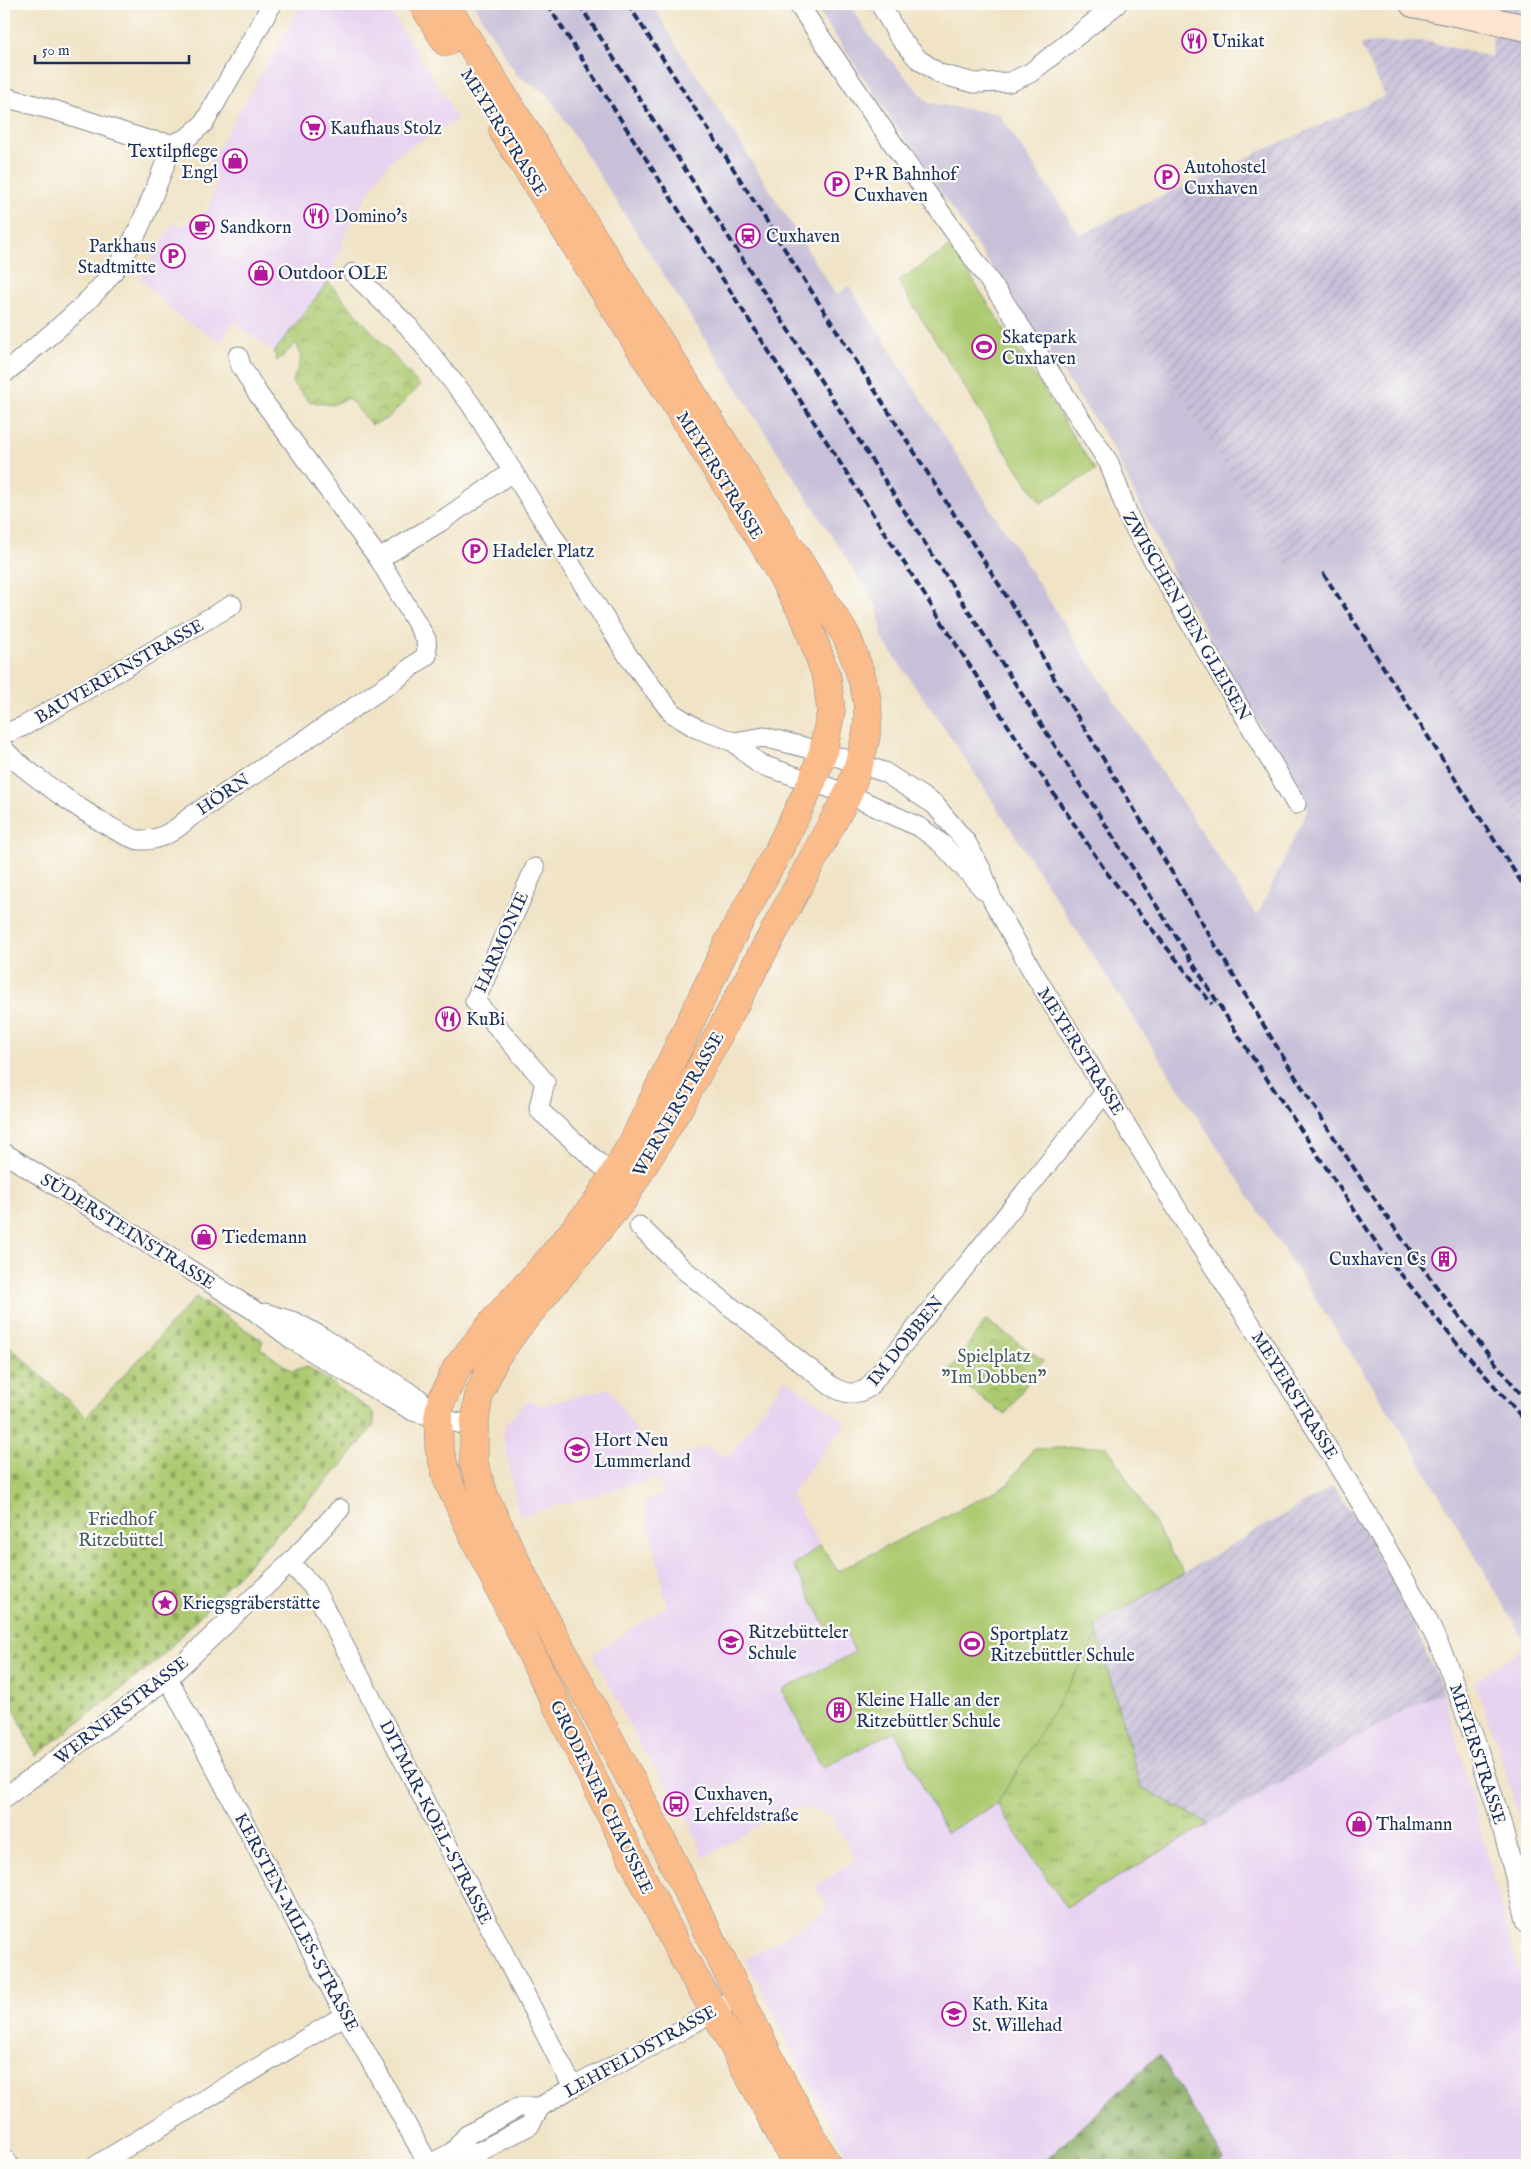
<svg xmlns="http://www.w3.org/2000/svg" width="1531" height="2169" font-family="'IM FELL English',serif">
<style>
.built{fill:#e7d2f0}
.industrial{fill:url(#industrial-furrows)}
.railway{fill:#c8bfd8}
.grass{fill:url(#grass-tufts);stroke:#647c68}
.forest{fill:url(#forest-firs);stroke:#526e60}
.cemetery{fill:url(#cemetery-stones);stroke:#647c68}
.park{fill:url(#park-crowns);stroke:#647c68}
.pitch{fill:#adca71;stroke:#647c68}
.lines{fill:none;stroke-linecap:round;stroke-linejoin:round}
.street-casing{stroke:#868992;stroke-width:21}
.secondary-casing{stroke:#868992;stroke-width:28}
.primary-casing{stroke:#868992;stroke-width:29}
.street{stroke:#fff;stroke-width:19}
.secondary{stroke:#fde4d1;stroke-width:26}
.primary{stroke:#fabc8b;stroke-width:28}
.rail{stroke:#1b2f5e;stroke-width:4;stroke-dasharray:8 4;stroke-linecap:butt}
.labels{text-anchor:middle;stroke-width:4.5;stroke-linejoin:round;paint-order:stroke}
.poi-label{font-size:18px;fill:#1b2f5e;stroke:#fdfcf7;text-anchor:start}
.street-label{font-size:18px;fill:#1b2f5e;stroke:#fdfcf7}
.park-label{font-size:18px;fill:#475e64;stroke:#fdfcf7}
</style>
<defs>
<pattern id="industrial-furrows" width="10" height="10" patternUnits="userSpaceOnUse" patternTransform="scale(1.25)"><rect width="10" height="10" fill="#c8bfd8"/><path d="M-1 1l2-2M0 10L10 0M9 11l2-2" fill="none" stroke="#aba4bc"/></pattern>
<pattern id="grass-tufts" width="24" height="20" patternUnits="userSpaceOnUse" patternTransform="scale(1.25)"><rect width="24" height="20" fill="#adca71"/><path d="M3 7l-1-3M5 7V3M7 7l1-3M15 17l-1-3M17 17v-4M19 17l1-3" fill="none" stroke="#8ca460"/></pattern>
<pattern id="forest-firs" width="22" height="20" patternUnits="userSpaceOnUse" patternTransform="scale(1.25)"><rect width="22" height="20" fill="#8aae63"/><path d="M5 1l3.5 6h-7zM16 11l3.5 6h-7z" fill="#708e55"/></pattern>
<pattern id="cemetery-stones" width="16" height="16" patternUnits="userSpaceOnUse" patternTransform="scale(1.25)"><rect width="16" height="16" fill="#adca71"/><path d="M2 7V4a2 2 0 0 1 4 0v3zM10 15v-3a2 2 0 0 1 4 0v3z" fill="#8ca460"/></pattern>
<pattern id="park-crowns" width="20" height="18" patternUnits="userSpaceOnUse" patternTransform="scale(1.25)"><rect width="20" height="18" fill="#adca71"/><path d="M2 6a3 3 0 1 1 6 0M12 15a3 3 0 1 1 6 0" fill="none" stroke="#8ca460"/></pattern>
</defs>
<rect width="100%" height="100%" fill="#fdfcf7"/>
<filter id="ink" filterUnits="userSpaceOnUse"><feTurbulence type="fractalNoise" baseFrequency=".02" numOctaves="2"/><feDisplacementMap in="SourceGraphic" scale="10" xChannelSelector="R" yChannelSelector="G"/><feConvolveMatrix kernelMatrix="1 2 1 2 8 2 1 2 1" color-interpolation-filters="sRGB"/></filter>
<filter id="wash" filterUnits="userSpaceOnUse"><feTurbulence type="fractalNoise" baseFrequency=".0096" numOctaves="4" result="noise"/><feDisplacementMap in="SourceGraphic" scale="20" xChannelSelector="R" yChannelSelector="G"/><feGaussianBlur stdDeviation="1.12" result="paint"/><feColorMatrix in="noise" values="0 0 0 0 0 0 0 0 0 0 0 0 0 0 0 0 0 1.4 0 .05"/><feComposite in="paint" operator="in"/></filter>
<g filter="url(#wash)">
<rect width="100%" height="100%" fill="#f0e3c6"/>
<!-- built -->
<g class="built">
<path d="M302 4H386L451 106 449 108 457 120 398 154 380 174 348 227 328 282 274 352 233 322 222 342 179 317 140 278 172 224 185 225 202 215 209 208 216 185V177L211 160Z"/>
<path d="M785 1379 846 1423 790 1494 820 1545 794 1567 831 1636 844 1629 856 1653 782 1690 822 1768 895 1731 946 1833 997 1804 1066 1906 1411 1707 1444 1692 1527 2002V2165H1217L1224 2159 1159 2054 1041 2165H850L746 1959 798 1929 828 1908 816 1886 856 1860 831 1815 802 1808 785 1810 703 1858 694 1833 683 1809 641 1748 593 1654 667 1606 644 1501 663 1494 658 1478 519 1516 506 1453 503 1432 506 1424 527 1401 544 1405 609 1388 656 1462 706 1447 728 1457Z"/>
<path d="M1527 1646V1847L1498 1745 1474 1682Z"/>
</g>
<!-- industrial -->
<g class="industrial">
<path d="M1496 4H1527V838L1441 685 1365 531 1286 564 1080 235 1132 209 1385 96 1361 45 1365 43 1425 41 1491 57Z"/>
<path d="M1333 1486 1364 1532 1398 1590 1444 1692 1411 1707 1209 1824 1141 1787 1094 1625Z"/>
</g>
<!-- railway -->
<path class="railway" d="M473 4H653L677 47 697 75 836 295 849 286 1079 647 1257 916 1308 809 1177 580 1108 440 814 4H850L869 36 929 103 999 114 1080 235 1286 564 1365 531 1441 685 1527 838V1646L1410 1444 966 760 883 640 877 606 548 95 517 75Z"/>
<!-- grass -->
<path class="grass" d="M1098 1636 1141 1787 1209 1824 1066 1907 997 1804Z"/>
<!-- forest -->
<path class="forest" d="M1159 2054 1224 2159 1217 2165H1041Z"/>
<!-- cemetery -->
<path class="cemetery" d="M196 1297 263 1341 260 1348 292 1371 307 1366 369 1409 374 1415V1425L345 1462 159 1659 36 1756 9 1696 4 1700V1341L86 1417Z"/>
<!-- park -->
<g class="park">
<path d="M328 282 420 386 388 418 372 425 348 398 332 405 309 401 292 383 301 360 297 343 277 361 274 352Z"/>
<path d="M986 1320 1043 1360 1005 1415 948 1373Z"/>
</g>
<!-- pitch -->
<g class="pitch">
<path d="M951 246 1095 470 1041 503 1001 445 898 281Z"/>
<path d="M1107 1446 1184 1573 1095 1625 1098 1636 997 1804 946 1833 895 1731 822 1768 782 1690 855 1652 844 1629 831 1636 794 1566 820 1545 838 1571 1007 1485 1033 1449Z"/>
</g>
</g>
<g filter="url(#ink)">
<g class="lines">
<!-- street casing -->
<g class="street-casing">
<g id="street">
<path d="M798 4 926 192 1003 300 1109 463 1130 520 1296 804"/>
<path d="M880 4 899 37 918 59 940 74 974 83 1010 82 1030 73 1117 4"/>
<path d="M4 97 57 111 147 140 173 144"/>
<path d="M353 273 408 326 470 403 628 656 672 713 696 728 734 742 759 764 848 794 921 828 942 844 984 890"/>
<path d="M4 374C39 343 79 314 108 278 139 242 155 187 173 144L187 138 204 123 272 4"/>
<path d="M379 559 440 522 512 472"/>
<path d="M4 734 24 726 232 605"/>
<path d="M734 742 764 737 823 752 884 772 935 805 966 842 982 871 992 899 1033 972 1188 1227 1263 1343 1361 1503 1427 1619 1446 1661 1476 1743 1499 1815 1527 1923"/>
<path d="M4 749C17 767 121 840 140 840 161 841 176 830 190 817L395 680 427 655 426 639 379 559 258 394 241 366 238 356"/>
<path d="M535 868 475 1001 545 1082 539 1107 540 1111 620 1182"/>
<path d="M4 1153 252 1309 293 1340 390 1398 413 1411 474 1427"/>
<path d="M639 1226 683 1269 831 1386C845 1394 854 1396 868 1388L1106 1091"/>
<path d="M265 1313 295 1322 322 1337 418 1398 435 1415"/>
<path d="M290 1563 314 1588 573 2087"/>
<path d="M168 1678 345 2015 429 2165"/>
<path d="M4 1798 168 1678 290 1563 340 1509"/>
<path d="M453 2152H479L530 2125 540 2107 573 2087 678 2032 740 1996"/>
<path d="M4 2158 9 2165"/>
<path d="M97 2165 345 2015"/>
<path d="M428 2165 453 2152 467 2135 519 2107H540"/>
</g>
</g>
<!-- secondary casing -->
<g class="secondary-casing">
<path id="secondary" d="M1413 4 1527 28"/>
</g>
<!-- primary casing -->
<g class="primary-casing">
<g id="primary">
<path d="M423 4 446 42"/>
<path d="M445 4 847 637C856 662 868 688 868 715 868 741 857 771 848 794L680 1106 622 1201 517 1328 495 1358 479 1394 474 1427V1464L485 1498 532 1594 642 1800 773 2064 827 2165"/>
<path d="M503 131 762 541 805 617 827 678 831 711 823 752 812 782 779 849 729 941 632 1144 597 1202 545 1265 497 1317 456 1369 441 1402 438 1418 439 1447 448 1481 478 1545 629 1852 681 1954 714 2010 797 2165"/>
</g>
</g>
<!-- street -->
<use href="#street" class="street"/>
<!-- secondary -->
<use href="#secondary" class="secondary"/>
<!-- primary -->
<use href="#primary" class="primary"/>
<!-- rail -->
<g class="rail">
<path d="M547 4 1007 724 1107 873 1212 1004"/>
<path d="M579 4 1093 805 1247 1049 1379 1247 1454 1340 1527 1423"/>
<path d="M628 4 1028 630 1060 689C1212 929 1342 1184 1527 1401"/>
<path d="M1323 573 1527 891"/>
</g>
</g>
</g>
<!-- icons -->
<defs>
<g id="restaurant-ring" transform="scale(1.25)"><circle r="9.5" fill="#fdfcf7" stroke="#b5179e" stroke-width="1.5"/><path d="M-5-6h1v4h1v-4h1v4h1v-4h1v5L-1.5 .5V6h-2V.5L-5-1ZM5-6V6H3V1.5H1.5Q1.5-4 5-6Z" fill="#b5179e"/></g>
<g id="supermarket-ring" transform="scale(1.25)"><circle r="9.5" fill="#fdfcf7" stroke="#b5179e" stroke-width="1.5"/><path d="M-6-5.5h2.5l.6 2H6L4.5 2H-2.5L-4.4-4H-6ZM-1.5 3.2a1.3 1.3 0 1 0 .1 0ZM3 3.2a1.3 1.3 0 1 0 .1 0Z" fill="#b5179e"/></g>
<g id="shop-ring" transform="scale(1.25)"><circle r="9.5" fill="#fdfcf7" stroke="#b5179e" stroke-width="1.5"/><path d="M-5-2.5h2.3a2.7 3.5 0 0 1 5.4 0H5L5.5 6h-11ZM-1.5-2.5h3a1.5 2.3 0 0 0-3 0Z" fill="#b5179e"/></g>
<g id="parking-ring" transform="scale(1.25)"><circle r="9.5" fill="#fdfcf7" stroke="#b5179e" stroke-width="1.5"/><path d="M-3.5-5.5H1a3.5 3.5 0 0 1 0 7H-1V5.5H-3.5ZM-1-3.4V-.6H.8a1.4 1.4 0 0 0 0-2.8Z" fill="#b5179e"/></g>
<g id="cafe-ring" transform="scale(1.25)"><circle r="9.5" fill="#fdfcf7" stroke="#b5179e" stroke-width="1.5"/><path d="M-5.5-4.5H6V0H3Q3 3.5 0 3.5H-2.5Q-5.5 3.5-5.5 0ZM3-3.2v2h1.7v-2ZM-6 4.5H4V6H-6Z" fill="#b5179e"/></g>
<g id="station-ring" transform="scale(1.25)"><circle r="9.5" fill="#fdfcf7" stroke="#b5179e" stroke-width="1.5"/><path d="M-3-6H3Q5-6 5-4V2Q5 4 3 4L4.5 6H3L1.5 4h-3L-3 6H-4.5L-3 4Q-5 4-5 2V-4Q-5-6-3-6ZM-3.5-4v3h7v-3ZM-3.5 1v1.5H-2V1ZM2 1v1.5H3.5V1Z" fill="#b5179e"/></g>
<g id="stadium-ring" transform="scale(1.25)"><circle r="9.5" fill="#fdfcf7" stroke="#b5179e" stroke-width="1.5"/><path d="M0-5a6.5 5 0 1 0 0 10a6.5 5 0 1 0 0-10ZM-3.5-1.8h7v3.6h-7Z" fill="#b5179e"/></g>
<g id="building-ring" transform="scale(1.25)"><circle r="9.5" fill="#fdfcf7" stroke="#b5179e" stroke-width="1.5"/><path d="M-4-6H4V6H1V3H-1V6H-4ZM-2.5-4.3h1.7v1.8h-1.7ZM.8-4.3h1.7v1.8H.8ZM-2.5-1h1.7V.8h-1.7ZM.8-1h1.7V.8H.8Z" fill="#b5179e"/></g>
<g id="school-ring" transform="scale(1.25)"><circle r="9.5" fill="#fdfcf7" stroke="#b5179e" stroke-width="1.5"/><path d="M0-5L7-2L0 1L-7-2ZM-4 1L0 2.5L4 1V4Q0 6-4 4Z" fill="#b5179e"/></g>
<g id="sight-ring" transform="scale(1.25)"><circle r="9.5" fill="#fdfcf7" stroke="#b5179e" stroke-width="1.5"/><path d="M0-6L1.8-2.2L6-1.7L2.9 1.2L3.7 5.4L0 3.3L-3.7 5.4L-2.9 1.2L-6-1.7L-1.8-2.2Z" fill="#b5179e"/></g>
<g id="bus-ring" transform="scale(1.25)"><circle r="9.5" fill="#fdfcf7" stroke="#b5179e" stroke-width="1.5"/><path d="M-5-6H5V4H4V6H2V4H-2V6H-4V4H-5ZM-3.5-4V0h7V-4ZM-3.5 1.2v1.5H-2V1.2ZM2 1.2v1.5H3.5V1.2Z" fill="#b5179e"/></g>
</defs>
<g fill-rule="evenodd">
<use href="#restaurant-ring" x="1194" y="41"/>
<use href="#supermarket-ring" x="313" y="128"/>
<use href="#shop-ring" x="235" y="161"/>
<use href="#parking-ring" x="1167" y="177"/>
<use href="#parking-ring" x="837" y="184"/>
<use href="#restaurant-ring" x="316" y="216"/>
<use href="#cafe-ring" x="202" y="227"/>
<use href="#station-ring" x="748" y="236"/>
<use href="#parking-ring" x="173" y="256"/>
<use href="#shop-ring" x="261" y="273"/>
<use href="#stadium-ring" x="984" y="347"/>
<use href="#parking-ring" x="475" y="551"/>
<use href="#restaurant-ring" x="448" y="1019"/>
<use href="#shop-ring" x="204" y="1237"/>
<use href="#building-ring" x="1444" y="1259"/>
<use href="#school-ring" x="577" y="1450"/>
<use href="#sight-ring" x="165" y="1603"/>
<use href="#school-ring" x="731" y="1642"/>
<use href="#stadium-ring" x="972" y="1644"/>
<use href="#building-ring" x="839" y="1710"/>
<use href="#bus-ring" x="676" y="1804"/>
<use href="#shop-ring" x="1359" y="1824"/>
<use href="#school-ring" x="954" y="2014"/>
</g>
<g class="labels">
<!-- poi labels -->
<g class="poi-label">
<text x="1212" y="47">Unikat</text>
<text x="330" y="134">Kaufhaus Stolz</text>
<text x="218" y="157" text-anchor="end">Textilpflege<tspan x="218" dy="21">Engl</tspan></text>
<text x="1184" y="173">Autohostel<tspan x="1184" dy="21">Cuxhaven</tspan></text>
<text x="854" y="180">P+R Bahnhof<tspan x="854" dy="21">Cuxhaven</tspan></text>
<text x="334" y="222">Domino's</text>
<text x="220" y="233">Sandkorn</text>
<text x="766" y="242">Cuxhaven</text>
<text x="156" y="252" text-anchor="end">Parkhaus<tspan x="156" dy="21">Stadtmitte</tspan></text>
<text x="278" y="279">Outdoor OLE</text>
<text x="1002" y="343">Skatepark<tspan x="1002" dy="21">Cuxhaven</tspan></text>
<text x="492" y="557">Hadeler Platz</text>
<text x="466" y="1025">KuBi</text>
<text x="222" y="1243">Tiedemann</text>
<text x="1426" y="1265" text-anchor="end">Cuxhaven Cs</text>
<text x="594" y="1446">Hort Neu<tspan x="594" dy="21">Lummerland</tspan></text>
<text x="182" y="1609">Kriegsgräberstätte</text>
<text x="748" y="1638">Ritzebütteler<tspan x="748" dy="21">Schule</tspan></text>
<text x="990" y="1640">Sportplatz<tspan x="990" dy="21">Ritzebüttler Schule</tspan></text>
<text x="856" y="1706">Kleine Halle an der<tspan x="856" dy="21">Ritzebüttler Schule</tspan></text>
<text x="694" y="1800">Cuxhaven,<tspan x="694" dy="21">Lehfeldstraße</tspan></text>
<text x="1376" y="1830">Thalmann</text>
<text x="972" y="2010">Kath. Kita<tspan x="972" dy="21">St. Willehad</tspan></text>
</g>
<!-- street labels -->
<g class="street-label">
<text transform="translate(504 132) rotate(58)" y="6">MEYERSTRASSE</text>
<text transform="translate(720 475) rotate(58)" y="6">MEYERSTRASSE</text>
<text transform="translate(1187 616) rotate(60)" y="6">ZWISCHEN DEN GLEISEN</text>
<text transform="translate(119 671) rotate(-30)" y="6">BAUVEREINSTRASSE</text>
<text transform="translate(223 794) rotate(-34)" y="6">HÖRN</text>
<text transform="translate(501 942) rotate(-66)" y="6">HARMONIE</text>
<text transform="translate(1081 1051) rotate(58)" y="6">MEYERSTRASSE</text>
<text transform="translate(678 1104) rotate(-60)" y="6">WERNERSTRASSE</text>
<text transform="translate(128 1231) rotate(32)" y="6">SÜDERSTEINSTRASSE</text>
<text transform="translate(905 1341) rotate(-51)" y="6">IM DOBBEN</text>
<text transform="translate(1295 1395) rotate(58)" y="6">MEYERSTRASSE</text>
<text transform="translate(121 1710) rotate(-38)" y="6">WERNERSTRASSE</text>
<text transform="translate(1478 1754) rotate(72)" y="6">MEYERSTRASSE</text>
<text transform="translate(602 1797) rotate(64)" y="6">GRODENER CHAUSSEE</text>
<text transform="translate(436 1822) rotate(63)" y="6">DITMAR-KOEL-STRASSE</text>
<text transform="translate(297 1922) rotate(62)" y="6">KERSTEN-MILES-STRASSE</text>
<text transform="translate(640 2051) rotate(-29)" y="6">LEHFELDSTRASSE</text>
</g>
<!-- park labels -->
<g class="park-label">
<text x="994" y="1362">Spielplatz<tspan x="994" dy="21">"Im Dobben"</tspan></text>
<text x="121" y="1525">Friedhof<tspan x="121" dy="21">Ritzebüttel</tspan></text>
</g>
</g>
<!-- margin -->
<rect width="1531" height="2169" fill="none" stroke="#fdfcf7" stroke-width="20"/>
<!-- scale -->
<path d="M35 55v8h154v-8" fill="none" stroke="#1b2f5e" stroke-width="2.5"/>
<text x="42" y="55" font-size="15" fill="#1b2f5e" stroke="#fdfcf7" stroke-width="4" paint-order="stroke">50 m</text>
</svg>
